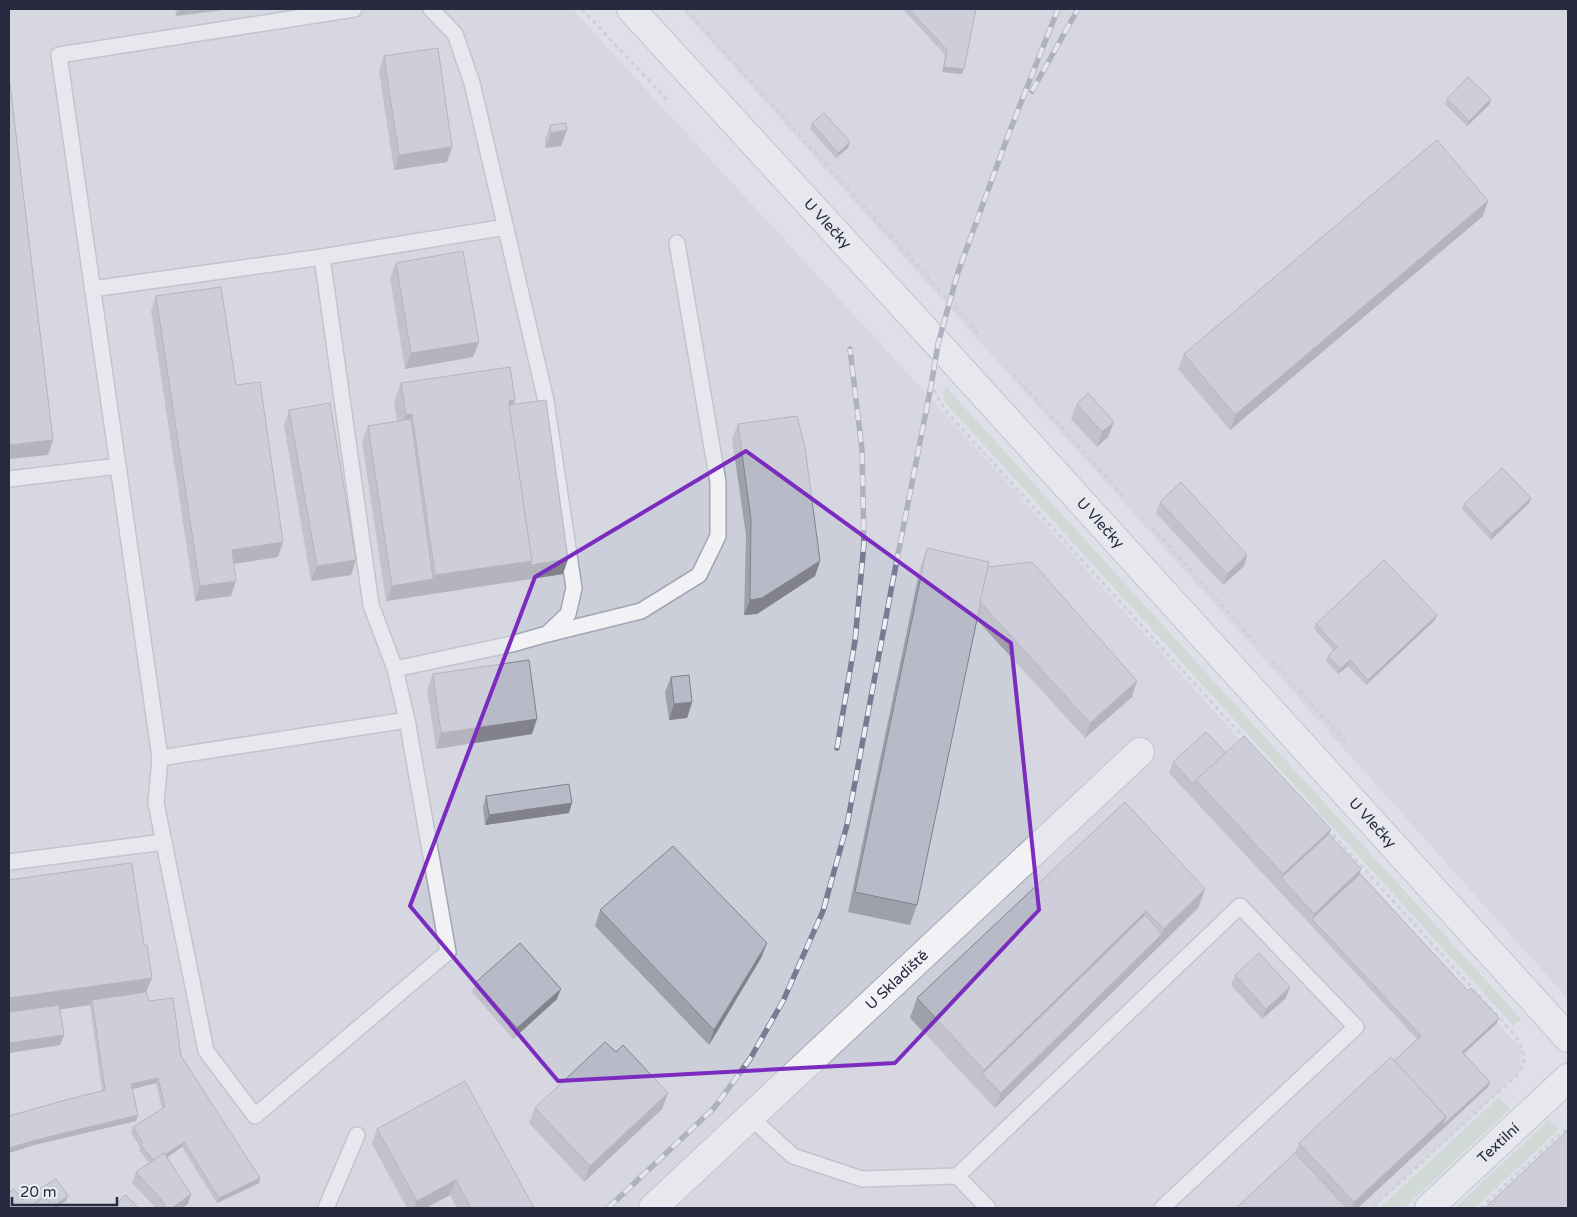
<svg xmlns="http://www.w3.org/2000/svg" width="1577" height="1217" font-family="'Varela Round',sans-serif">
<style>
.built{fill:#ccceda}
.green{fill:#bfd2bf}
.lines{fill:none;stroke-linecap:round;stroke-linejoin:round}
.service-casing{stroke:#a3a5b2;stroke-width:18}
.minor-casing{stroke:#a3a5b2;stroke-width:30}
.tertiary-casing{stroke:#a3a5b2;stroke-width:30}
.path{stroke:#bcbdc6;stroke-width:3;stroke-dasharray:4 4;stroke-linecap:butt}
.service{stroke:#f1f1f6;stroke-width:15}
.minor{stroke:#f1f1f6;stroke-width:28}
.tertiary{stroke:#f1f1f6;stroke-width:28}
.rail-casing{stroke:#777b91;stroke-width:5.5}
.rail{stroke:#edeff5;stroke-width:4;stroke-dasharray:11;stroke-linecap:butt}
.wall{fill:#9ea0ac}
.shaded-wall{fill:#81828c}
.building{fill:#b8bac8;stroke:#81828c}
.marked{fill:none;stroke:#7b2cbf;stroke-width:4;stroke-linejoin:round}
.labels{text-anchor:middle;stroke-width:4.5;stroke-linejoin:round;paint-order:stroke}
.street-label{font-size:15px;fill:#272a3f;stroke:#edeff5}
</style>
<rect width="100%" height="100%" fill="#dedfe8"/>
<!-- built -->
<g class="built">
<path d="M9 9H572L912 378 1522 1050 1518 1074 1372 1208H9Z"/>
<path d="M682 9H1568V999Z"/>
</g>
<!-- green -->
<g class="green">
<path d="M945 386 1522 1020 1513 1025 944 401Z"/>
<path d="M1499 1097 1510 1109 1404 1208H1380Z"/>
<path d="M1549 1120 1559 1129 1475 1208H1455Z"/>
</g>
<g class="lines">
<!-- service casing -->
<g class="service-casing">
<g id="service">
<path d="M322 257 506 227"/>
<path d="M92 289 322 257 371 605 395 669"/>
<path d="M9 479 118 466"/>
<path d="M548 634 641 611 699 575 718 536V482L677 243"/>
<path d="M407 720 448 952 255 1116 206 1051 156 803 160 758Z"/>
<path d="M407 720 395 669 512 644 547 634 568 614 574 588 546 401 472 83 455 34 431 9"/>
<path d="M160 758 59 55 354 9"/>
<path d="M9 862 164 842"/>
<path d="M750 1117 793 1156 862 1179 957 1176 1240 906 1356 1027 1162 1208"/>
<path d="M957 1176 988 1208"/>
<path d="M326 1208 357 1135"/>
</g>
</g>
<!-- minor casing -->
<g class="minor-casing">
<g id="minor">
<path id="s1" d="M653 1208 1140 752"/>
<path id="s2" d="M1429 1208 1568 1078"/>
</g>
</g>
<!-- tertiary casing -->
<g class="tertiary-casing">
<g id="tertiary">
<path id="s3" d="M631 9 938 344 1568 1038"/>
</g>
</g>
<!-- path -->
<g class="path">
<path d="M582 9 668 101"/>
<path d="M686 9 979 334"/>
<path d="M1013 374 1123 495"/>
<path d="M934 390 944 409 1246 740"/>
<path d="M1152 527 1256 643"/>
<path d="M1273 661 1348 744"/>
<path d="M1328 829 1514 1034C1523 1048 1528 1059 1518 1074L1372 1208"/>
<path d="M1481 1208 1561 1133 1568 1129"/>
</g>
<!-- service -->
<use href="#service" class="service"/>
<!-- minor -->
<use href="#minor" class="minor"/>
<!-- tertiary -->
<use href="#tertiary" class="tertiary"/>
<!-- rail casing -->
<g class="rail-casing">
<g id="rail">
<path d="M1032 91 1078 9"/>
<path d="M837 748 855 641 864 543 862 450 850 349"/>
<path d="M608 1208 714 1108 750 1059 783 1001 823 911 847 825 893 580 931 386 938 344 958 272 1009 133 1058 9"/>
</g>
</g>
<!-- rail -->
<use href="#rail" class="rail"/>
</g>
<!-- wall -->
<g class="wall">
<path d="M175 9H230L176 16Z"/>
<path d="M903 9H976L962 74 942 72 945 55Z"/>
<path d="M384 56 452 147 447 162 394 170 379 71Z"/>
<path d="M1447 99 1489 105 1467 126 1445 104Z"/>
<path d="M812 123 850 142 848 148 836 158 810 129Z"/>
<path d="M550 125 567 130 561 146 545 148V140Z"/>
<path d="M1483 216 1230 430 1178 369 1184 354Z"/>
<path d="M396 263 479 342 473 357 405 369 390 278Z"/>
<path d="M156 296 236 385 278 557 234 564 231 596 195 601 151 311Z"/>
<path d="M401 383 515 400 513 404 568 559 563 574 386 601 362 441 368 426 397 421 394 402Z"/>
<path d="M1077 404 1108 437 1097 447 1071 419Z"/>
<path d="M289 410 356 560 351 575 311 581 284 425Z"/>
<path d="M738 424 820 561 815 576 757 614 744 615 746 535 732 439Z"/>
<path d="M1531 498 1529 503 1491 540 1462 509 1464 504Z"/>
<path d="M1160 502 1247 555 1244 566 1223 585 1156 513Z"/>
<path d="M927 548 988 567 1132 697 1085 738 977 620 917 905 910 925 848 912 920 568Z"/>
<path d="M1435 620 1366 685 1348 666 1338 674 1326 661 1328 656 1333 650 1314 629 1316 624Z"/>
<path d="M433 674 532 734 436 749 427 689Z"/>
<path d="M671 677 692 702 687 718 669 720 665 692Z"/>
<path d="M1226 753 1329 834 1360 874 1497 1023 1464 1054 1490 1082 1488 1087 1358 1208H1236L1295 1153 1299 1143 1394 1061 1417 1039 1169 773 1173 762Z"/>
<path d="M486 796 569 813 485 825 483 807Z"/>
<path d="M9 880 146 992 149 1001 181 1056 260 1178 259 1183 217 1203 182 1147 167 1158 191 1194 188 1204 182 1208H156L132 1183 136 1172 149 1163 139 1150 140 1147 131 1133 133 1127 162 1109 156 1083 132 1089 138 1115 136 1121 34 1145 9 1153V1116L102 1091 90 1005 60 1009 64 1035 60 1045 9 1053Z"/>
<path d="M1205 889 1198 908 995 1108 910 1018 917 998Z"/>
<path d="M600 910 767 943 761 958 709 1045 595 926Z"/>
<path d="M1235 975 1286 998 1262 1019 1231 985Z"/>
<path d="M476 982 557 999 513 1039 472 992Z"/>
<path d="M668 1093 662 1109 584 1182 529 1123 535 1108Z"/>
<path d="M377 1129 534 1208H457L450 1195 426 1208H407L372 1144Z"/>
</g>
<!-- shaded-wall -->
<g class="shaded-wall">
<path d="M179 9H230L176 16Z"/>
<path d="M944 67 964 69 962 74 942 72Z"/>
<path d="M1491 99 1489 105 1467 126 1469 121Z"/>
<path d="M567 130 561 146 545 148 551 133Z"/>
<path d="M850 142 848 148 836 158 838 153Z"/>
<path d="M452 147 447 162 394 170 399 155Z"/>
<path d="M1488 201 1483 216 1230 430 1235 415Z"/>
<path d="M479 342 473 357 405 369 411 353Z"/>
<path d="M515 400 509 417V401Z"/>
<path d="M412 414 405 434 399 435 406 415Z"/>
<path d="M1114 422 1108 437 1097 447 1102 432Z"/>
<path d="M53 440 48 455 9 459V445Z"/>
<path d="M1531 498 1529 503 1491 540 1492 534Z"/>
<path d="M283 542 278 557 226 565 232 550Z"/>
<path d="M1247 555 1244 566 1223 585 1227 574Z"/>
<path d="M568 559 563 574 386 601 392 586 433 579 435 575 532 561Z"/>
<path d="M356 560 351 575 311 581 317 566Z"/>
<path d="M820 561 815 576 757 614 744 615 750 600Z"/>
<path d="M236 581 231 596 195 601 200 586Z"/>
<path d="M1437 615 1435 620 1366 685 1368 680Z"/>
<path d="M1350 660 1348 666 1338 674 1340 669Z"/>
<path d="M1137 681 1132 697 1085 738 1090 723Z"/>
<path d="M692 702 687 718 669 720 674 704Z"/>
<path d="M537 719 532 734 436 749 441 733Z"/>
<path d="M572 803 569 813 485 825 489 815Z"/>
<path d="M1331 829 1325 844 1281 878 1283 874Z"/>
<path d="M1361 869 1358 879 1312 919 1314 914Z"/>
<path d="M1205 889 1198 908 995 1108 1001 1093 1162 934 1164 929Z"/>
<path d="M1146 911 1139 930 982 1074 977 1089 984 1070Z"/>
<path d="M767 943 761 958 709 1045 714 1030Z"/>
<path d="M152 978 144 997 92 1000 90 1005 9 1017V998Z"/>
<path d="M1290 987 1286 998 1262 1019 1266 1009Z"/>
<path d="M561 989 557 999 513 1039 517 1028Z"/>
<path d="M1499 1018 1497 1023 1460 1057 1462 1052Z"/>
<path d="M64 1035 60 1045 9 1053V1043Z"/>
<path d="M158 1078 156 1083 129 1090 131 1084Z"/>
<path d="M1490 1082 1488 1087 1358 1208H1352L1354 1202 1446 1117Z"/>
<path d="M668 1093 662 1109 584 1182 590 1166Z"/>
<path d="M138 1115 136 1121 34 1145 9 1153V1148L36 1140Z"/>
<path d="M184 1142 182 1147 153 1167 155 1162Z"/>
<path d="M260 1178 259 1183 217 1203 219 1198Z"/>
<path d="M456 1180 450 1195 426 1208H414L417 1201Z"/>
<path d="M191 1194 188 1204 182 1208H172Z"/>
<path d="M68 1196 66 1201 56 1208H50Z"/>
</g>
<!-- building -->
<g class="building">
<path d="M909 9H976L964 69 944 67 947 50Z"/>
<path d="M438 48 452 147 399 155 384 56Z"/>
<path d="M9 76 53 440 9 445Z"/>
<path d="M1468 77 1491 99 1469 121 1447 99Z"/>
<path d="M824 113 850 142 838 153 812 123Z"/>
<path d="M566 123 567 130 551 133 550 125Z"/>
<path d="M1437 140 1488 201 1235 415 1184 354Z"/>
<path d="M463 251 479 342 411 353 396 263Z"/>
<path d="M221 287 236 385 260 382 283 542 232 550 236 581 200 586 156 296Z"/>
<path d="M510 367 515 400 509 401 532 561 435 575 412 414 406 415 401 383Z"/>
<path d="M1088 393 1114 422 1102 432 1077 404Z"/>
<path d="M546 400 568 559 530 565 532 561 509 405Z"/>
<path d="M330 403 356 560 317 566 289 410Z"/>
<path d="M797 416 805 447 820 561 762 598 750 600 751 519 738 424Z"/>
<path d="M411 419 433 579 392 586 368 426Z"/>
<path d="M1502 468 1531 498 1492 534 1464 504Z"/>
<path d="M1181 482 1247 555 1227 574 1160 502Z"/>
<path d="M927 548 989 562 917 905 855 892Z"/>
<path d="M1384 560 1437 615 1368 680 1350 660 1340 669 1328 656 1337 647 1316 624Z"/>
<path d="M1032 562 1137 681 1090 723 980 602 988 567Z"/>
<path d="M529 660 537 719 441 733 433 674Z"/>
<path d="M689 675 692 702 674 704 671 677Z"/>
<path d="M1206 732 1226 753 1196 780 1194 785 1173 762Z"/>
<path d="M1244 736 1331 829 1283 874 1196 780Z"/>
<path d="M569 784 572 803 489 815 486 796Z"/>
<path d="M1125 802 1205 889 1164 929 1146 911 984 1070 917 998Z"/>
<path d="M1329 834 1361 869 1314 914 1281 878Z"/>
<path d="M673 846 767 943 714 1030 600 910Z"/>
<path d="M130 863 132 864 144 945H147L152 978 9 998V880Z"/>
<path d="M1360 874 1468 991 1471 988 1499 1018 1462 1052 1490 1082 1442 1126 1446 1117 1394 1061 1421 1036 1312 919Z"/>
<path d="M1145 915 1162 934 1001 1093 982 1074Z"/>
<path d="M520 943 561 989 517 1028 476 982Z"/>
<path d="M1259 953 1290 987 1266 1009 1235 975Z"/>
<path d="M146 992 149 1001 173 998 181 1056 260 1178 219 1198 184 1142 165 1155 164 1153 153 1160 141 1145 143 1143 133 1127 165 1107 158 1078 131 1084 138 1115 36 1140 9 1148V1116L62 1101 105 1090 92 1000Z"/>
<path d="M59 1005 64 1035 9 1043V1012Z"/>
<path d="M605 1042 616 1052 623 1045 668 1093 590 1166 535 1108Z"/>
<path d="M1391 1057 1446 1117 1354 1202 1299 1143Z"/>
<path d="M465 1081 534 1208H471L456 1180 417 1201 377 1129Z"/>
<path d="M1568 1130V1208H1485Z"/>
<path d="M164 1153 191 1194 172 1208H167L159 1197 136 1172Z"/>
<path d="M1295 1153 1347 1208H1236Z"/>
<path d="M56 1179 68 1196 53 1206 44 1197 28 1208H9V1193L14 1189 22 1200Z"/>
<path d="M126 1195 138 1208H111Z"/>
<path d="M44 1197 55 1208H28Z"/>
</g>
<!-- marked area -->
<path d="M0 0H1577V1217H0ZM746 451 1011 643 1039 910 895 1063 558 1081 410 906 535 577Z" fill="#dedfe8" fill-opacity=".55" fill-rule="evenodd"/>
<path class="marked" d="M746 451 1011 643 1039 910 895 1063 558 1081 410 906 535 577Z"/>
<g class="labels">
<!-- street labels -->
<g class="street-label">
<text dy="5" stroke="none"><textPath href="#s3" startOffset="291">U Vlečky</textPath></text>
<text dy="5" stroke="none"><textPath href="#s3" startOffset="696">U Vlečky</textPath></text>
<text dy="5" stroke="none"><textPath href="#s3" startOffset="1101">U Vlečky</textPath></text>
<text dy="5" stroke="none"><textPath href="#s1" startOffset="334">U Skladiště</textPath></text>
<text dy="5" stroke="none"><textPath href="#s2" startOffset="95">Textilní</textPath></text>
</g>
</g>
<!-- border -->
<rect width="1577" height="1217" fill="none" stroke="#272a3f" stroke-width="20"/>
<!-- scale -->
<path d="M12 1197v8h105v-8" fill="none" stroke="#272a3f" stroke-width="2.5"/>
<text x="20" y="1197" font-size="15" fill="#272a3f" stroke="#edeff5" stroke-width="4" paint-order="stroke">20 m</text>
</svg>
